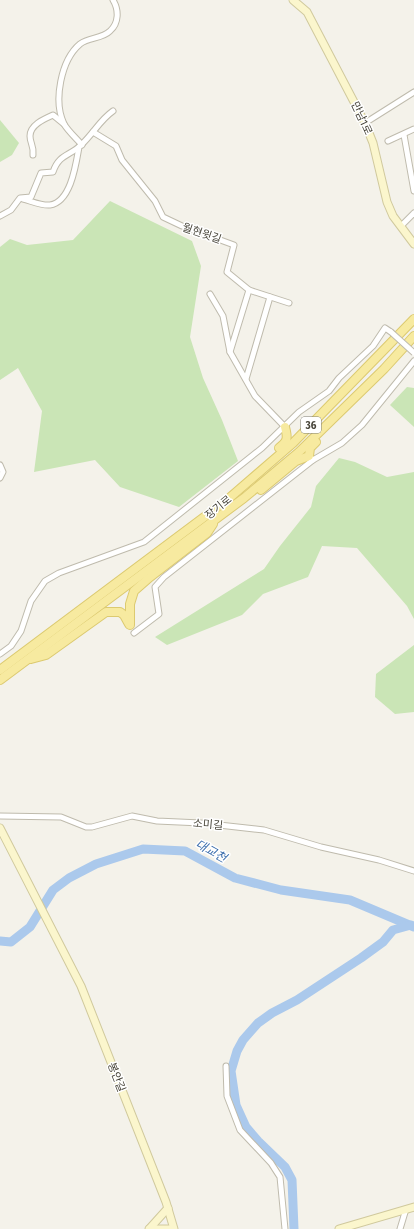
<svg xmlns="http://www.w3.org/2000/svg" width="414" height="1229" font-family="'Fira Sans','Noto Sans KR',sans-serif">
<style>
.green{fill:#cae5b6}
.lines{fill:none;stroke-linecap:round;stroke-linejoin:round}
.river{stroke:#abc9ec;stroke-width:9}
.street-casing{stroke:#bfbbad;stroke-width:7}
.secondary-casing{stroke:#d0c99d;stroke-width:9}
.primary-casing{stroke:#dcca70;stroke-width:10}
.street{stroke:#fff;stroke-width:5}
.secondary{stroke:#fbf6cd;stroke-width:7}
.primary{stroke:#f7eaa0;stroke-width:8}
.street-bridge-casing{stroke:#bfbbad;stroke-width:7;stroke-linecap:butt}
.street-bridge{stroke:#fff;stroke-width:5}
.labels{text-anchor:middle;stroke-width:3;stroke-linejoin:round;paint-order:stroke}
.shield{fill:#fff;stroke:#7e7c74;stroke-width:1}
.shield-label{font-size:10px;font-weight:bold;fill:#474439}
.street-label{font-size:11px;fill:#474439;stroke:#fff}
.water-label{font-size:12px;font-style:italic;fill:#396cac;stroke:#fff}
</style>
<rect width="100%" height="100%" fill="#f4f2ea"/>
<!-- green -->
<g class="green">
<path d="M0 120 19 143 12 155 0 162Z"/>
<path d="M110 201 192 241 201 266 190 337 203 378 222 420 238 461 179 507 120 487 95 460 34 472 42 411 18 368 0 380V247L10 239 27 245 73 240Z"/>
<path d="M407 387 414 388V427L390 405Z"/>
<path d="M339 458 355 462 387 477 414 472V619L407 606 357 548 322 546 308 577 263 594 242 615 167 645 155 637 264 569 280 546 311 507 316 486Z"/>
<path d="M414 645V712L395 714 375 697 376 674Z"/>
</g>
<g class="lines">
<!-- river -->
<g class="river">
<path d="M0 941 11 942 30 927 53 890 69 878 96 864 143 849 185 851 235 878 281 890 350 900 414 927"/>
<path d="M294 1229 292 1180 285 1167 258 1141 246 1127 236 1105 231 1071 237 1051 243 1040 258 1023 272 1013 297 1000 361 958 383 942 393 930 411 925"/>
</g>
<!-- street casing -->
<g class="street-casing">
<g id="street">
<path d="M365 123 414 92"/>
<path d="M93 132 116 146 122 160 155 201 163 217 182 226 234 245 227 272 249 290 230 352"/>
<path d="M404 135 414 191"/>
<path d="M388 141 414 129"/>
<path d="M82 145C76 138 68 131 64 124 53 101 61 60 80 44 89 37 102 39 110 31 119 23 119 10 113 0"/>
<path d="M33 155C34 145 30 144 30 136 30 125 44 119 53 115L64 124"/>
<path d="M23 199C31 201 42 206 50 205 71 202 76 164 79 147"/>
<path d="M0 216 11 210 20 198 31 197 41 173 53 172C59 154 70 156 81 145 93 134 100 120 113 111"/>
<path d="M401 226 414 213"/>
<path d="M249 290 289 303"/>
<path d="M210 294 223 316 230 352 255 396 285 427"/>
<path d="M246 379 270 297"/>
<path d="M311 458 313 460 342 443 362 425 414 361"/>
<path d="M0 465 3 472 0 478"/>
<path d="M134 633 159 614 155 587 164 577 313 460"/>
<path d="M0 654 11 646 21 631 31 601 45 581 59 573 144 542 262 448 299 412 329 391 339 378 373 346 385 328 391 332"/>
<path d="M0 816 61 817 86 827H92L132 816 157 821 201 823 264 830 321 847 379 860 414 871"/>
<path d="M226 1066 227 1096 240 1130 271 1163 280 1177 285 1229"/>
<path d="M400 1229 406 1209"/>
</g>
</g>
<!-- secondary casing -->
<g class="secondary-casing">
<g id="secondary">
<path d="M293 0 307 12 365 123 373 143 387 202 393 216 414 244"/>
<path d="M0 828 81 986 166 1202 174 1229"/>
<path d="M150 1228 168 1208"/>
<path d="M149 1229H171"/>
<path d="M339 1229 414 1207"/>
</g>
</g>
<!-- primary casing -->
<g class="primary-casing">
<g id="primary">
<path d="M279 448C288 441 288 438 285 427"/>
<path d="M261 490 296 461 309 456 310 448 316 442"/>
<path d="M130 625V604L134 591 150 577 207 533 213 524"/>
<path d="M31 659 46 655 106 612H120L124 615 129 624"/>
<path d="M0 670 227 500 293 443 414 319"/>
<path d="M0 680 244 498 299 452 384 369 414 336"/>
</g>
</g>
<!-- street -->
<use href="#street" class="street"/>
<!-- secondary -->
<use href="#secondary" class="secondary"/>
<!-- primary -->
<use href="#primary" class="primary"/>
<!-- street-bridge casing -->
<g class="street-bridge-casing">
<path id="street-bridge" d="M391 332 414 353"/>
</g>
<!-- street-bridge -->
<use href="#street-bridge" class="street-bridge"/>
</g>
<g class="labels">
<!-- shield labels -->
<rect class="shield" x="301" y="417" width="20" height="16" rx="3"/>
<g class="shield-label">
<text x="311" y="429">36</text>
</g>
<!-- street labels -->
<g class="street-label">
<text transform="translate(362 118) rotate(65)" y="4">만남1로</text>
<text transform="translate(202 233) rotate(19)" y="4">월현윗길</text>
<text transform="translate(218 507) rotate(-39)" y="4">장기로</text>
<text transform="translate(208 824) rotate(5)" y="4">소미길</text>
<text transform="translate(117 1077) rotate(69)" y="4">봉안길</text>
</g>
<!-- water labels -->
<g class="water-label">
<text transform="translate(211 851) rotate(29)" y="4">대교천</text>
</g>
</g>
</svg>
